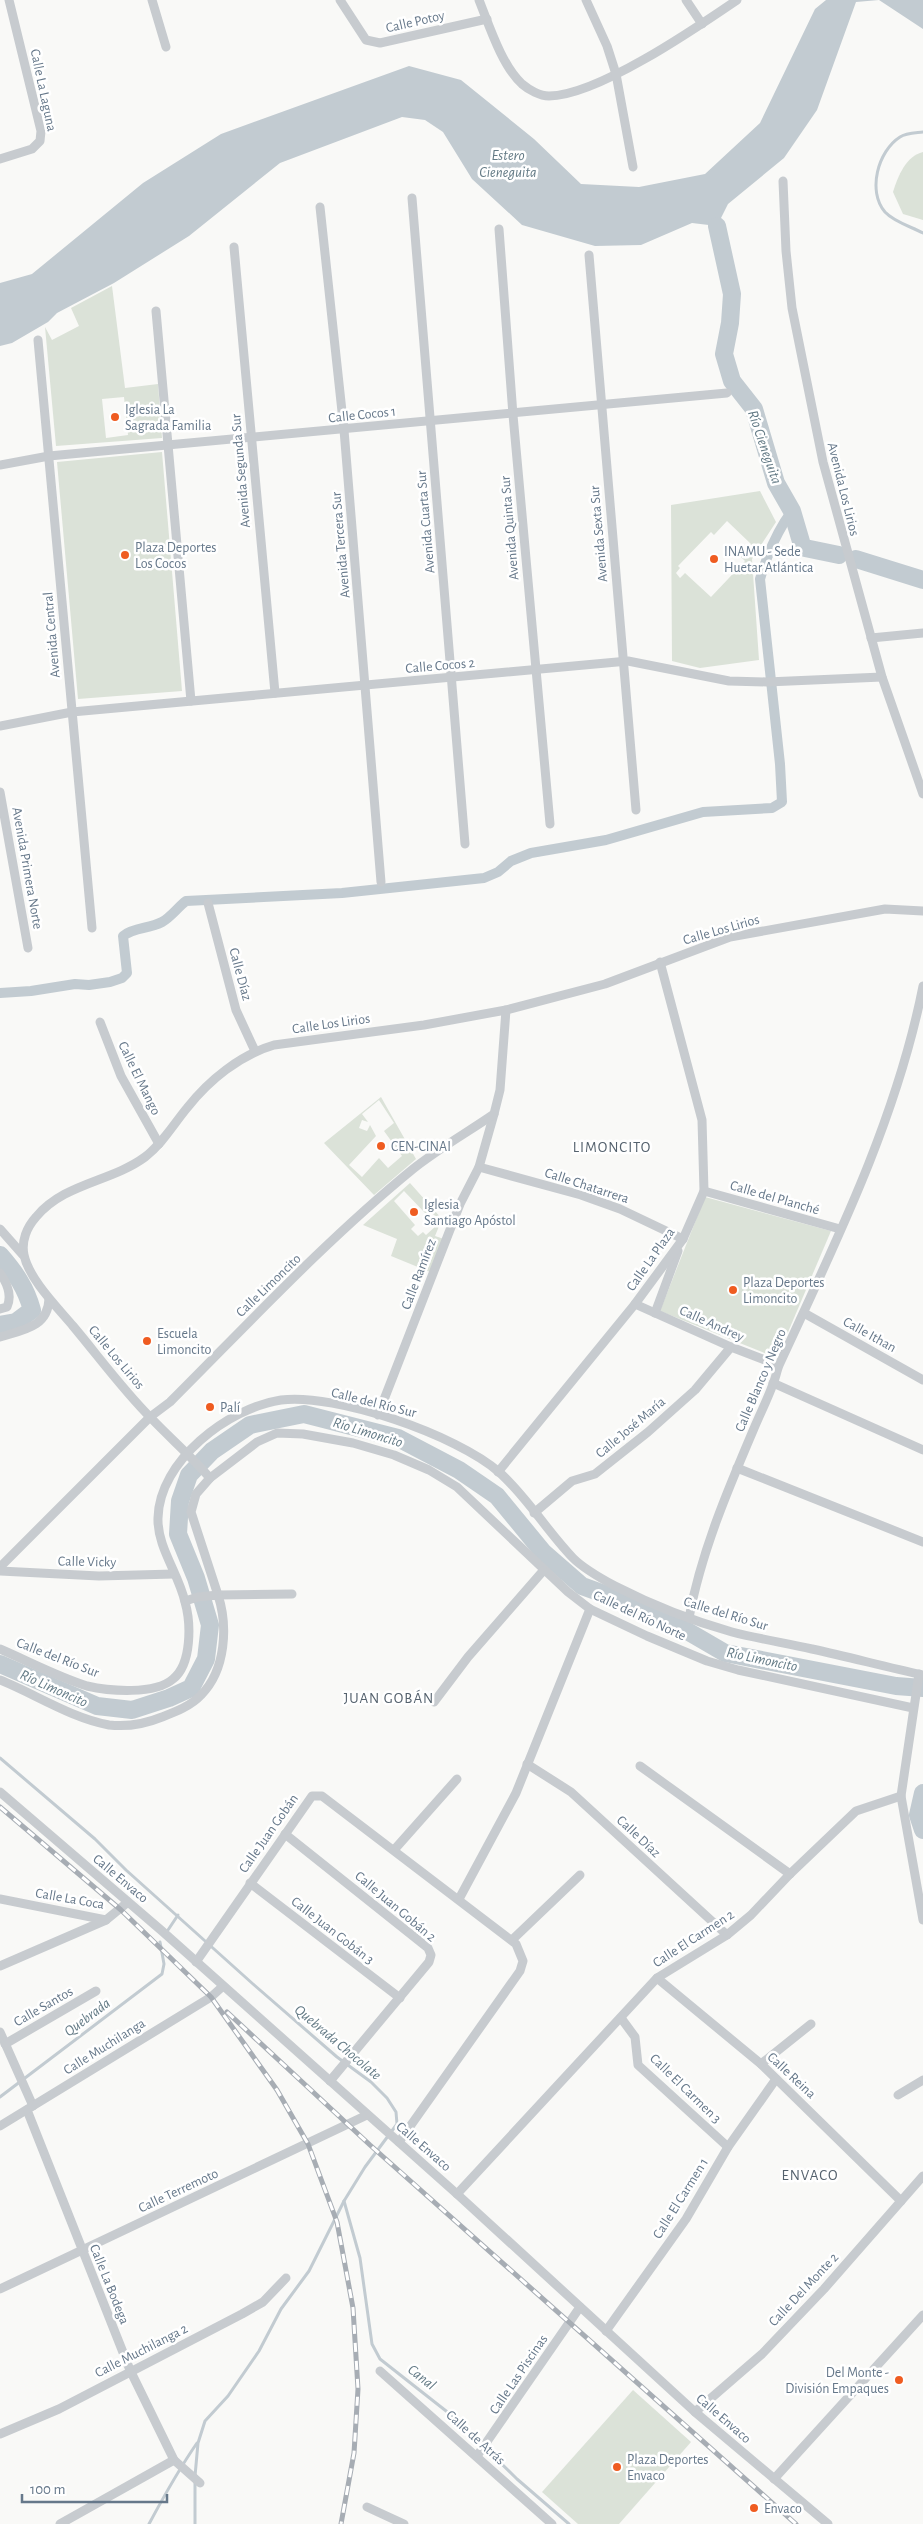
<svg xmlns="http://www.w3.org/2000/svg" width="923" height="2524" font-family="'Alegreya Sans',sans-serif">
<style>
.green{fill:#dbe2d8;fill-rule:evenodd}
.water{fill:#c2cbd1}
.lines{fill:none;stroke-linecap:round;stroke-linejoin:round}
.stream{stroke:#c2cbd1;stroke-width:3}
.canal{stroke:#c2cbd1;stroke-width:10}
.river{stroke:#c2cbd1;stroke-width:18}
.minor{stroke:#c7cbcf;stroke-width:9}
.rail-casing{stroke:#a7adb4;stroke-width:5}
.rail{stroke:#fff;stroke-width:3;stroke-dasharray:9;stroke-linecap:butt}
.poi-dot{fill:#ef5c21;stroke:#fff;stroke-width:2}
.labels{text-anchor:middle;stroke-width:5;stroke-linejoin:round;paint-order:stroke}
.street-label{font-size:14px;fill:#66788a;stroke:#fff}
.poi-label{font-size:14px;fill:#66788a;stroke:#fff;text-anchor:start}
.water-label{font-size:15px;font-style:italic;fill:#637a85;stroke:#fff}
.neighbourhood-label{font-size:15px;letter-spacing:1px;fill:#55626e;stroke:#fff}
</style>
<rect width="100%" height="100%" fill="#f9f9f7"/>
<!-- green -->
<g class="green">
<path d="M923 152V220L903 214 893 192C898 176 906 156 923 152Z"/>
<path d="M112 286 125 388 158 384 162 438 56 446 45 327 52 340 79 326 71 308ZM124 397 128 435 106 438 102 399Z"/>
<path d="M162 452 182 691 78 699 57 462Z"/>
<path d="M760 491 776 522 752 559 759 660 700 668 672 661 671 505ZM727 521 751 544 740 556 745 561 711 597 685 573 680 578 676 573 680 568 678 566 711 532 714 535Z"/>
<path d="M381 1097 416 1159 374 1195 324 1143ZM379 1100 394 1123 384 1131 402 1156 388 1168 379 1158 362 1177 349 1165 376 1136 370 1125 367 1131 359 1128 362 1120 368 1122 362 1114Z"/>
<path d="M410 1183 442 1219 435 1236 444 1239 430 1272 391 1256 397 1239 363 1225ZM404 1191 426 1214 430 1211 438 1219 434 1223 436 1226 426 1235 423 1232 418 1236 411 1229 415 1225 394 1201Z"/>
<path d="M705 1197 831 1231 777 1358 660 1311Z"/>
<path d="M633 2390 691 2442 619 2524H578L542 2492Z"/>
</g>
<!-- water -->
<path class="water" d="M826 0H923V29L879 0 856 2 817 110 784 158 728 204 717 226 692 223 641 245 595 246 522 225 472 179 443 132 425 120 402 117 280 163 189 236 114 283 57 313 48 322 12 343 0 346V283L32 274 143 183 221 134 409 66 461 80 534 139 581 184 639 187 705 174 760 123 815 9Z"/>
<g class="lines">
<!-- stream -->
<g class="stream">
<path d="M923 132C916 133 906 133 900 137 878 151 867 191 885 212 894 222 912 227 923 233"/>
<path d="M0 1758 95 1839 126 1870 253 1984 337 2057 371 2082 387 2098 396 2112 397 2124 365 2167 344 2201 309 2271 281 2309 259 2351 228 2396 205 2421 198 2443 195 2476"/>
<path d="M168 1930 178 1915"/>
<path d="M0 2097 162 1974 164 1964 160 1942"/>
<path d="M344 2201 360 2258 372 2344 380 2359 455 2418 517 2479 569 2524"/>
<path d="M149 2524C164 2496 179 2469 197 2443"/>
<path d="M195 2524V2482"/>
</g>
<!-- canal -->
<path class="canal" d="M0 993 31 991 75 984 89 985 110 982 122 978 127 973 123 936C134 927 149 929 162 922 171 917 178 907 186 901L342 893 484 878 498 872 511 861 531 853 606 840 703 812 772 808 782 802 780 764 760 579C767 555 777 531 792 511"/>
<!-- river -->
<g class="river">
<path d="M717 226 732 294 730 323 724 354 732 381 754 409 776 483 792 511 802 545 805 548 839 555"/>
<path d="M856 559 923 580"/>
<path d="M0 1255C15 1272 26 1288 32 1310L16 1322 0 1325"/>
<path d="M0 1664 97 1706 132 1710 169 1698 191 1688 206 1659 210 1625 196 1578 178 1534 180 1501 189 1475 212 1451 250 1425 304 1414 398 1438 459 1470 497 1496 543 1552 582 1586 629 1603 682 1628 725 1653 896 1686 923 1688"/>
<path d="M923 1793 918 1815 923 1830"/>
</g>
<!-- minor -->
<g class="minor">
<path d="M152 0 166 47"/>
<path d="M340 0 366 40 380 43 487 19"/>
<path d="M479 0C489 25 502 66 522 84 529 90 540 96 549 96 597 96 696 28 737 0"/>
<path d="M586 0 607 46 616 74 633 167"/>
<path d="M686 0 702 24"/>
<path d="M0 159 32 149 40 141 41 131 9 0"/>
<path d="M783 181 786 251 792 308 823 462 882 677 923 794"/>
<path d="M412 198 465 844"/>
<path d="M320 207 344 430 381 882"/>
<path d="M499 229 513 415 550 824"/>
<path d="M234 247 275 693"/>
<path d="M589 255 636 810"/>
<path d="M156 311 191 701"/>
<path d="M38 340 92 928"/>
<path d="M0 465 49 456 727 393"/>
<path d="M871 638 923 633"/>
<path d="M0 726 72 712 628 661 729 681 767 682 882 677"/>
<path d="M0 792 28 948"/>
<path d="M208 903 236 1010 255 1051"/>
<path d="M100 1022 121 1076 159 1144"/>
<path d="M479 1167 581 1195 620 1209 683 1239"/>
<path d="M704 1191 840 1229"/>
<path d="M0 1229 23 1255"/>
<path d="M0 1273C7 1283 12 1296 7 1307L0 1309"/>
<path d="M635 1304 731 1347 778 1365"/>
<path d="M655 1313 678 1251"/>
<path d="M804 1313 923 1380"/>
<path d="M0 1337C23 1330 48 1327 49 1299"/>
<path d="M773 1383 923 1450"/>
<path d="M378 1415 460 1204 479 1167 494 1114"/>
<path d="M737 1468 923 1542"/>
<path d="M498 1472 635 1304 683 1239 704 1191 702 1120 660 962"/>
<path d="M210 1478C192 1457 170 1438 151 1418 123 1390 99 1357 73 1326 57 1307 29 1279 24 1255 21 1241 27 1227 36 1217 64 1183 111 1182 145 1157 162 1144 173 1125 187 1108 209 1080 240 1055 274 1045L424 1025 506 1010 605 984 730 937 885 909 923 911"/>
<path d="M534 1513 572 1481 595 1474 648 1432 695 1390 731 1347"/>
<path d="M0 1567 150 1417 170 1402C249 1323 326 1240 413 1169 438 1149 468 1132 494 1114L500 1090 506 1010"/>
<path d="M0 1571 99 1576 174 1574"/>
<path d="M292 1594 218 1595 191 1512 196 1494 210 1478 257 1442 277 1433 303 1434 353 1443 394 1455 429 1470 457 1487 568 1592 590 1609 647 1636 707 1661 738 1670 913 1708"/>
<path d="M689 1618C701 1552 729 1487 755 1426 761 1412 768 1398 773 1384 776 1377 777 1369 780 1363 836 1242 897 1118 923 986"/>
<path d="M0 1649C28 1661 58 1677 87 1686 109 1691 155 1695 173 1679 192 1664 191 1623 185 1602 179 1574 157 1547 158 1518 159 1461 228 1408 281 1400 336 1393 457 1435 499 1472 527 1497 547 1531 573 1558 584 1569 602 1579 615 1586 652 1605 693 1621 732 1632 759 1639 786 1643 812 1649 849 1657 886 1667 923 1675"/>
<path d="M919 1674 901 1796 923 1920"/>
<path d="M0 1680C35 1694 71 1718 109 1725 127 1727 145 1724 162 1717 175 1712 191 1706 201 1695 226 1670 228 1626 218 1595L198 1597 185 1601"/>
<path d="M434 1702 468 1657 543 1571"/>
<path d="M527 1764 571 1792 727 1935"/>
<path d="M640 1766 790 1874"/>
<path d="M0 1792 162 1931 457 2194 695 2412 828 2524"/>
<path d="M285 1834 428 1948 431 1955 429 1962 330 2081"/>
<path d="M394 1850 457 1779"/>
<path d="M250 1883 400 1998"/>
<path d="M0 1899 106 1920 128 1902"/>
<path d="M459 1899 516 1793 590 1609"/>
<path d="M512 1940 580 1875"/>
<path d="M196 1962 312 1796H322L516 1944 523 1961 520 1971 399 2142"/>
<path d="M0 1966 106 1920"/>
<path d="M657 1978 761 2064 901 2201"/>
<path d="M621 2018 635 2037 638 2065 728 2147"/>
<path d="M0 2032 33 2106"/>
<path d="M5 2044 96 1991"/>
<path d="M761 2064 811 2024"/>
<path d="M898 2095 923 2080"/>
<path d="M27 2110 130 2370 174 2460 200 2483"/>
<path d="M0 2126 211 1997 222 1987"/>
<path d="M457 2194 657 1978 727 1935 751 1915 790 1874 856 1811 901 1796"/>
<path d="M0 2289 367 2115"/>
<path d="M606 2331 686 2219 728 2147 776 2079"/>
<path d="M380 2371 552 2524"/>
<path d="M695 2412 762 2354 824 2289 923 2176"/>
<path d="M0 2434 59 2409 242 2314 263 2302 286 2278"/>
<path d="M477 2456 580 2307"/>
<path d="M774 2479 923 2315"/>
<path d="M367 2507 404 2524"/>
<path d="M60 2524 174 2460"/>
</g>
<!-- rail casing -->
<g class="rail-casing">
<g id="rail">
<path d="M0 1807 121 1910 211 1997 277 2090 308 2144 337 2222 353 2308 358 2389 354 2453 341 2524"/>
<path d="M227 2012 370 2145 796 2524"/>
</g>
</g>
<!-- rail -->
<use href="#rail" class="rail"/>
</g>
<!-- markers -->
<g class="poi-dot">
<circle cx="115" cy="417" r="5"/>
<circle cx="125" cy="555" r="5"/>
<circle cx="714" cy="559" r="5"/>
<circle cx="381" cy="1146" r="5"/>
<circle cx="414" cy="1212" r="5"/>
<circle cx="733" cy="1290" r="5"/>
<circle cx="147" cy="1341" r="5"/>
<circle cx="210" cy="1407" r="5"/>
<circle cx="899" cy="2380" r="5"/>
<circle cx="617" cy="2467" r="5"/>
<circle cx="754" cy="2508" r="5"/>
</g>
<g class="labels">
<!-- street labels -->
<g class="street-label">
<text transform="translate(415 21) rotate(-13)" y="5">Calle Potoy</text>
<text transform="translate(44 90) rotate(78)" y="5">Calle La Laguna</text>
<text transform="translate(362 414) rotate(-6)" y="5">Calle Cocos 1</text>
<text transform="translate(240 471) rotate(-95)" y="5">Avenida Segunda Sur</text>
<text transform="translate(844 489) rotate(76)" y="5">Avenida Los Lirios</text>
<text transform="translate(425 522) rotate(-95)" y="5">Avenida Cuarta Sur</text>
<text transform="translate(509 528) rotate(-95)" y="5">Avenida Quinta Sur</text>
<text transform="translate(598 534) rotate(-95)" y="5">Avenida Sexta Sur</text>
<text transform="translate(340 545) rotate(-95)" y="5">Avenida Tercera Sur</text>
<text transform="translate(51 635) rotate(-95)" y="5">Avenida Central</text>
<text transform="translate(440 665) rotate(-5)" y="5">Calle Cocos 2</text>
<text transform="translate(28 868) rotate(80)" y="5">Avenida Primera Norte</text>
<text transform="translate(721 929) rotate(-16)" y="5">Calle Los Lirios</text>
<text transform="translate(241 974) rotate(75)" y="5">Calle Díaz</text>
<text transform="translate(331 1023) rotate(-8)" y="5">Calle Los Lirios</text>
<text transform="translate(140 1078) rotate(64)" y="5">Calle El Mango</text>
<text transform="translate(587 1185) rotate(18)" y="5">Calle Chatarrera</text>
<text transform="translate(775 1197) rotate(16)" y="5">Calle del Planché</text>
<text transform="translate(650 1259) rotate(-55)" y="5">Calle La Plaza</text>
<text transform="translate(418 1274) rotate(-69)" y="5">Calle Ramírez</text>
<text transform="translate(268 1285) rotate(-44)" y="5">Calle Limoncito</text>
<text transform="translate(712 1323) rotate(24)" y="5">Calle Andrey</text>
<text transform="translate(870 1334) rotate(29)" y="5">Calle Ithan</text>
<text transform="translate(117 1357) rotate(50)" y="5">Calle Los Lirios</text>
<text transform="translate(760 1380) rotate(-67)" y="5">Calle Blanco y Negro</text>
<text transform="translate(374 1402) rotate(14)" y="5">Calle del Río Sur</text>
<text transform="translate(630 1427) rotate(-40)" y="5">Calle José María</text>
<text transform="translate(87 1561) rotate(1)" y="5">Calle Vicky</text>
<text transform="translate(726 1613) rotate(17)" y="5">Calle del Río Sur</text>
<text transform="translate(640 1615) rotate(25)" y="5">Calle del Río Norte</text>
<text transform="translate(58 1657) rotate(21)" y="5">Calle del Río Sur</text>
<text transform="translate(268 1833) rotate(-55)" y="5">Calle Juan Gobán</text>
<text transform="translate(639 1836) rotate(43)" y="5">Calle Díaz</text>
<text transform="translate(121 1878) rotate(40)" y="5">Calle Envaco</text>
<text transform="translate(70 1898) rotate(10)" y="5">Calle La Coca</text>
<text transform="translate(396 1906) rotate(40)" y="5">Calle Juan Gobán 2</text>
<text transform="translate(333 1930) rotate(38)" y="5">Calle Juan Gobán 3</text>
<text transform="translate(693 1938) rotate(-33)" y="5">Calle El Carmen 2</text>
<text transform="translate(43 2006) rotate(-30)" y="5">Calle Santos</text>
<text transform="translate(104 2046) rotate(-32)" y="5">Calle Muchilanga</text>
<text transform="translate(792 2075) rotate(43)" y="5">Calle Reina</text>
<text transform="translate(686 2088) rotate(44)" y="5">Calle El Carmen 3</text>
<text transform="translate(424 2146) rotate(41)" y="5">Calle Envaco</text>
<text transform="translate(178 2190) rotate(-25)" y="5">Calle Terremoto</text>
<text transform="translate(680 2198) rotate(-58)" y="5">Calle El Carmen 1</text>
<text transform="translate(110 2284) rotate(68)" y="5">Calle La Bodega</text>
<text transform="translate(803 2289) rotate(-47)" y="5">Calle Del Monte 2</text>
<text transform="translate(141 2350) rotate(-27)" y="5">Calle Muchilanga 2</text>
<text transform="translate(518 2374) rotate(-56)" y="5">Calle Las Piscinas</text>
<text transform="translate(724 2418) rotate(41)" y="5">Calle Envaco</text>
<text transform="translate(476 2437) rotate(42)" y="5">Calle de Atrás</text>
</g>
<!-- poi labels -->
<g class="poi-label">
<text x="125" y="414">Iglesia La<tspan x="125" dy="16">Sagrada Familia</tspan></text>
<text x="135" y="552">Plaza Deportes<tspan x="135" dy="16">Los Cocos</tspan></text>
<text x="724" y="556">INAMU - Sede<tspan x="724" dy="16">Huetar Atlántica</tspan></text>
<text x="391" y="1151">CEN-CINAI</text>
<text x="424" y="1209">Iglesia<tspan x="424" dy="16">Santiago Apóstol</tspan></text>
<text x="743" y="1287">Plaza Deportes<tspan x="743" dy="16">Limoncito</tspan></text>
<text x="157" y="1338">Escuela<tspan x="157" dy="16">Limoncito</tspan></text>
<text x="220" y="1412">Palí</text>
<text x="889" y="2377" text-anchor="end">Del Monte -<tspan x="889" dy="16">División Empaques</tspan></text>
<text x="627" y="2464">Plaza Deportes<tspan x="627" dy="16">Envaco</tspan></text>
<text x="764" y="2513">Envaco</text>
</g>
<!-- water labels -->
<g class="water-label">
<text x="508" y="160">Estero<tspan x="508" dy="17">Cieneguita</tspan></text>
<text transform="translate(765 447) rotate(71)" y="5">Río Cieneguita</text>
<text transform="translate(368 1432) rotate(17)" y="5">Río Limoncito</text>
<text transform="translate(762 1659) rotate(12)" y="5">Río Limoncito</text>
<text transform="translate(54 1688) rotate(24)" y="5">Río Limoncito</text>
<text transform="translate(87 2017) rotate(-37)" y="5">Quebrada</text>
<text transform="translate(338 2042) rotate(40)" y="5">Quebrada Chocolate</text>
<text transform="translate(422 2377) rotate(38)" y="5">Canal</text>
</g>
<!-- neighbourhood labels -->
<g class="neighbourhood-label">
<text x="612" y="1152">LIMONCITO</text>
<text x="389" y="1703">JUAN GOBÁN</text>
<text x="810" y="2180">ENVACO</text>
</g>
</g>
<!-- scale -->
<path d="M22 2494v8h145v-8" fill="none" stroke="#66788a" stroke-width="2.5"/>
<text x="30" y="2494" font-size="15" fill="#66788a" stroke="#ffffff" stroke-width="4" paint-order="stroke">100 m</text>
</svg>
